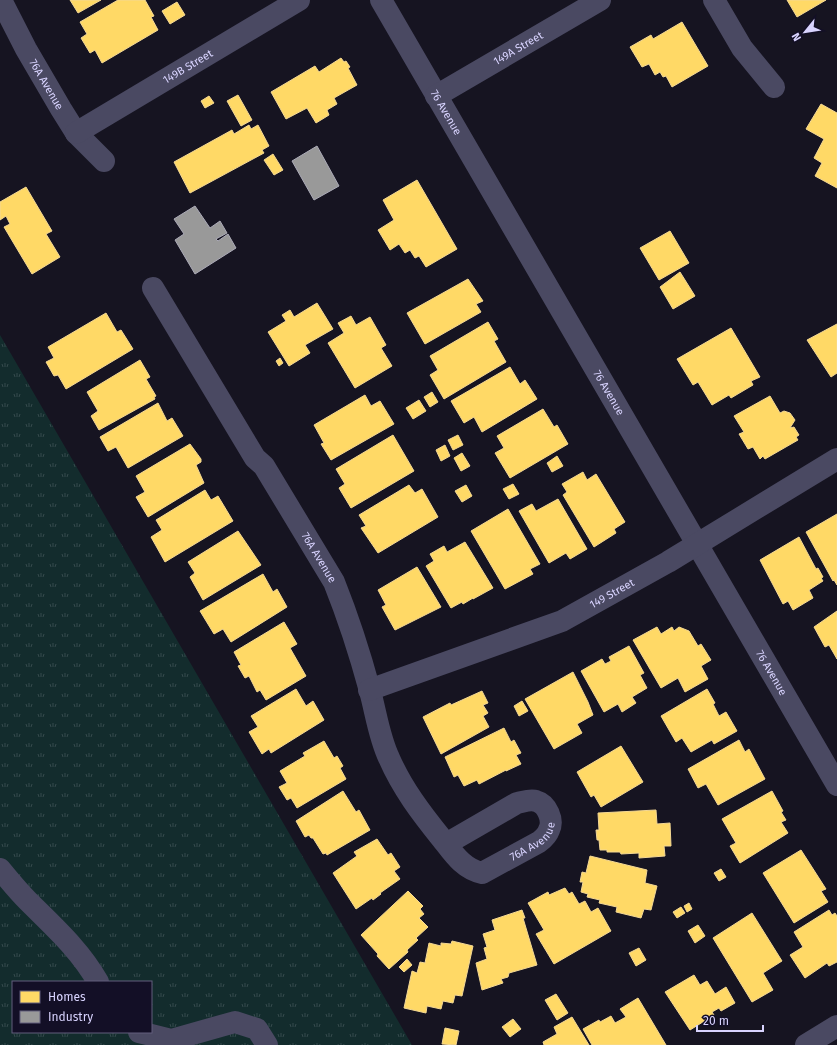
<svg xmlns="http://www.w3.org/2000/svg" width="837" height="1045" font-family="'Fira Sans',sans-serif">
<style>
.grass{fill:url(#grass-tufts);fill-rule:evenodd}
.homes{fill:#ffd966;stroke:#f4d894}
.industry{fill:#999;stroke:#acabb8}
.lines{fill:none;stroke-linecap:round;stroke-linejoin:round}
.minor{stroke:#4a4962;stroke-width:22}
.labels{text-anchor:middle;stroke-width:4;stroke-linejoin:round;paint-order:stroke}
.street-label{font-size:11px;fill:#d9d4ff;stroke:#130f26}
</style>
<defs>
<pattern id="grass-tufts" width="24" height="20" patternUnits="userSpaceOnUse"><rect width="24" height="20" fill="#132c2d"/><path d="M3 7l-1-3M5 7V3M7 7l1-3M15 17l-1-3M17 17v-4M19 17l1-3" fill="none" stroke="#354a4c"/></pattern>
</defs>
<rect width="100%" height="100%" fill="#161421"/>
<!-- grass -->
<path class="grass" d="M0 335 412 1045H0ZM13 982H151V1032H13Z"/>
<!-- homes -->
<g class="homes">
<path d="M70 0H101L78 13Z"/>
<path d="M118 0H145L154 16 151 17 158 30 102 63 95 50 90 53 81 38 87 34 80 22Z"/>
<path d="M787 0H826L797 17Z"/>
<path d="M177 2 185 15 170 24 162 11Z"/>
<path d="M682 22 708 66 672 87 666 76 663 77 660 72 655 75 649 64 642 67 630 47 651 35 653 39Z"/>
<path d="M341 58 344 62 346 61 350 67 348 68 357 85 334 98 337 104 327 110 329 115 316 123 307 108 286 119 271 92 315 66 319 72Z"/>
<path d="M238 95 252 120 241 126 227 101Z"/>
<path d="M209 96 214 103 205 108 201 101Z"/>
<path d="M821 104 837 113V188L815 176 822 163 814 158 824 139 806 129Z"/>
<path d="M249 125 251 129 258 125 269 146 262 150 264 153 190 193 174 162 232 130 234 134Z"/>
<path d="M273 154 283 170 274 175 264 160Z"/>
<path d="M417 180 457 249 426 267 419 256 415 258 410 250 405 253 399 244 390 250 378 230 394 220 383 200Z"/>
<path d="M26 187 52 231 46 234 60 257 32 274 4 227 10 224 6 216 0 220V202Z"/>
<path d="M670 231 689 263 659 280 640 248Z"/>
<path d="M680 272 695 296 673 309 660 287Z"/>
<path d="M468 279 483 301 476 304 481 312 425 344 407 313Z"/>
<path d="M317 303 333 329 305 345 310 353 289 366 268 332 286 321 282 315 290 310 294 317Z"/>
<path d="M106 313 117 332 121 330 133 349 66 389 58 375 54 376 46 362 54 358 48 347Z"/>
<path d="M351 316 356 325 370 317 386 345 381 348 392 366 355 388 328 343 344 333 338 323Z"/>
<path d="M488 322 498 339 494 341 506 362 444 399 430 375 438 370 430 356Z"/>
<path d="M837 324V373L831 377 807 340Z"/>
<path d="M731 328 760 377 751 381 753 385 731 398 729 395 712 405 698 382 693 385 677 359Z"/>
<path d="M280 358 283 363 279 366 276 361Z"/>
<path d="M140 360 150 377 146 379 156 396 154 397 155 399 99 430 91 416 98 411 87 392Z"/>
<path d="M510 367 520 384 525 380 537 399 482 432 474 417 464 423 451 401Z"/>
<path d="M432 392 438 402 430 407 424 397Z"/>
<path d="M365 395 371 406 380 401 394 424 331 460 321 444 324 443 314 425Z"/>
<path d="M770 396 780 413 784 411 790 413 795 420 790 428 794 427 799 435 796 437 798 440 765 459 763 456 760 459 753 447 748 449 739 434 744 432 734 416Z"/>
<path d="M419 400 426 411 413 419 406 408Z"/>
<path d="M158 403 167 421 172 418 183 436 128 468 116 447 108 451 100 437Z"/>
<path d="M543 409 554 427 557 425 568 444 510 478 495 453 504 448 497 436Z"/>
<path d="M393 435 414 471 351 508 339 488 345 484 336 469Z"/>
<path d="M458 435 463 445 453 450 448 440Z"/>
<path d="M190 444 201 459V462L196 465 204 483 148 517 136 497 145 492 136 476Z"/>
<path d="M445 445 450 456 441 461 436 450Z"/>
<path d="M462 453 470 466 461 471 454 458Z"/>
<path d="M557 456 563 466 552 472 547 463Z"/>
<path d="M583 472 587 480 596 474 625 522 614 529 616 533 594 547 563 495 567 492 562 484Z"/>
<path d="M513 484 519 494 509 499 503 489Z"/>
<path d="M409 485 415 493 422 489 438 517 378 553 361 528 366 526 359 515Z"/>
<path d="M466 485 472 496 462 502 455 491Z"/>
<path d="M205 490 211 500 218 496 233 521 165 562 151 537 162 530 156 520Z"/>
<path d="M558 499 587 549 570 559 566 553 549 563 519 511 532 504 536 511Z"/>
<path d="M508 509 540 564 530 569 533 574 505 589 471 531Z"/>
<path d="M837 514V585L834 580 833 581 806 532Z"/>
<path d="M238 531 261 565 203 600 190 577 195 573 188 562Z"/>
<path d="M799 537 816 569 818 568 823 577 821 578 823 581 809 590 813 598 793 610 788 601 783 604 760 560Z"/>
<path d="M465 542 493 588 473 599V598L463 604 462 602 451 608 426 566 434 561 430 554 444 546 447 552Z"/>
<path d="M417 567 441 607 395 630 382 607 386 605 378 590Z"/>
<path d="M263 574 273 592 277 589 287 607 231 642 223 629 214 634 200 611Z"/>
<path d="M837 611V659L829 645 825 647 814 627Z"/>
<path d="M284 622 297 644 290 648 306 676 266 700 260 690 257 692 249 676 245 678 238 666 241 665 234 652Z"/>
<path d="M657 627 661 634 672 627 674 631 679 627 689 631 698 646 701 644 711 660 701 666 708 679 685 692 678 678 661 688 633 640Z"/>
<path d="M629 646 644 673 640 675 647 688 632 697 636 703 622 712 618 704 604 712 581 671 602 659 605 664 611 661 609 657Z"/>
<path d="M573 672 588 702 593 715 577 724 582 733 554 749 525 699Z"/>
<path d="M296 689 306 706 313 701 324 720 271 753 269 749 262 754 249 732 258 727 251 716Z"/>
<path d="M707 689 715 703 713 704 719 716 726 712 737 731 714 744 712 740 691 752 682 738 676 742 661 716Z"/>
<path d="M482 691 488 703 483 705 488 713 483 716 489 727 441 754 423 717 450 703 451 705Z"/>
<path d="M522 701 528 711 519 716 514 706Z"/>
<path d="M504 728 511 742 514 740 521 753 516 755 521 764 506 771V770L479 784 477 780 464 786 458 775 454 777 445 757Z"/>
<path d="M739 740 745 752 749 749 765 779 718 805 706 784 698 788 688 769Z"/>
<path d="M324 741 334 758 337 756 343 766 340 768 346 779 297 808 291 798 287 800 279 787 287 783 280 771 305 756 303 753Z"/>
<path d="M621 746 643 782 601 807 594 795 591 797 577 772Z"/>
<path d="M343 791 356 812 359 810 370 830 327 855 326 853 323 854 313 838H311L309 835 305 837 296 821Z"/>
<path d="M772 791 783 811 781 812 786 820 781 822 788 833 740 863 730 846 736 843 722 819Z"/>
<path d="M656 810 657 824 670 823 671 846H664L665 856 639 858V853L621 854 620 852H607V850H600L599 840H597L596 830H599L598 813Z"/>
<path d="M377 839 388 855 391 853 400 867 394 871 400 879 380 893 381 894 373 900 372 898 356 909 333 873 357 856 354 852Z"/>
<path d="M801 850 826 889 821 891 828 902 794 923 763 873Z"/>
<path d="M590 856 647 870 645 883 657 886 651 910 644 909 641 918 616 912 617 907 599 903 600 900 587 897 588 894 581 892 583 882H580L582 872 586 873Z"/>
<path d="M721 869 726 877 719 881 714 873Z"/>
<path d="M565 888 569 894 572 892 579 904 585 901 591 912 598 908 611 931 554 964 536 934 544 930 528 903 548 892 549 895Z"/>
<path d="M408 891 423 906 420 909 424 914 419 918 428 927 416 938 418 940 407 950 408 952 389 969 377 956 378 954 361 935Z"/>
<path d="M689 903 692 909 687 912 684 906Z"/>
<path d="M681 907 685 913 677 918 673 912Z"/>
<path d="M522 910 525 918H523L537 965 509 973 508 977 501 979 503 983 482 990 476 963 487 959 484 948 487 947 483 934 495 930 492 920Z"/>
<path d="M829 910 832 915 835 913 837 916V962L829 966 827 963 805 978 790 955 803 947 794 932Z"/>
<path d="M752 913 782 961 763 973 773 990 752 1002 713 938Z"/>
<path d="M698 925 705 936 695 943 688 931Z"/>
<path d="M452 941 473 946 462 996 455 995 453 1003 443 1001 441 1009 427 1006 426 1013 404 1008 412 971 417 973 420 962 425 963 429 943 441 946V943L451 944Z"/>
<path d="M639 948 646 960 636 966 629 953Z"/>
<path d="M407 959 412 965 404 972 399 967Z"/>
<path d="M694 975 700 985 707 981 715 994 726 987 735 1003 721 1011 719 1008 712 1012 714 1015 690 1030 665 992Z"/>
<path d="M556 994 568 1013 557 1020 545 1000Z"/>
<path d="M638 998 666 1045H592L583 1029 599 1020 600 1022 611 1016 615 1023 626 1017 620 1009Z"/>
<path d="M572 1017 589 1045H544L543 1042 557 1034 554 1027Z"/>
<path d="M513 1019 521 1029 510 1037 502 1027Z"/>
<path d="M445 1028 459 1031 456 1045 442 1044Z"/>
</g>
<!-- industry -->
<g class="industry">
<path d="M317 146 339 186 314 200 292 161Z"/>
<path d="M195 206 210 228 220 221 227 233 216 239 218 241 228 234 236 248 195 274 175 240 184 234 174 219Z"/>
</g>
<g class="lines">
<!-- minor -->
<g class="minor">
<path id="s1" d="M1 0 26 49 61 109 76 133 104 161"/>
<path id="s2" d="M381 0 837 785"/>
<path d="M714 0 742 48 774 87"/>
<path id="s3" d="M436 96 600 0"/>
<path id="s4" d="M76 133 299 0"/>
<path id="s5" d="M153 288 255 458 264 466 334 582C348 617 360 654 370 691 376 713 379 737 389 758 402 788 421 813 442 839 453 853 463 869 482 873L539 842C543 839 547 836 549 830 554 820 547 804 536 801 530 799 523 802 517 803L446 844"/>
<path id="s6" d="M369 690 562 621 668 562 837 459"/>
<path d="M0 869C9 880 18 891 28 901 54 927 80 950 98 982"/>
<path d="M139 1032 171 1040 235 1022 257 1029 267 1045"/>
<path d="M806 1045 837 1026"/>
</g>
</g>
<g class="labels">
<!-- street labels -->
<g class="street-label">
<text dy="4" stroke="none"><textPath href="#s3" startOffset="95">149A Street</textPath></text>
<text dy="4" stroke="none"><textPath href="#s4" startOffset="130">149B Street</textPath></text>
<text dy="4" stroke="none"><textPath href="#s1" startOffset="96">76A Avenue</textPath></text>
<text dy="4" stroke="none"><textPath href="#s2" startOffset="130">76 Avenue</textPath></text>
<text dy="4" stroke="none"><textPath href="#s2" startOffset="454">76 Avenue</textPath></text>
<text dy="4" stroke="none"><textPath href="#s5" startOffset="317">76A Avenue</textPath></text>
<text dy="4" stroke="none"><textPath href="#s6" startOffset="262">149 Street</textPath></text>
<text dy="4" stroke="none"><textPath href="#s2" startOffset="778">76 Avenue</textPath></text>
<text dy="4" stroke="none"><textPath href="#s5" startOffset="742">76A Avenue</textPath></text>
</g>
</g>
<!-- legend -->
<rect x="12" y="981" width="140" height="52" fill="#130f26" stroke="#625e7d"/>
<rect x="20" y="991" width="20" height="12" fill="#ffd966" stroke="#625e7d"/>
<text x="48" y="1001" font-size="12" fill="#d9d4ff">Homes</text>
<rect x="20" y="1011" width="20" height="12" fill="#999999" stroke="#625e7d"/>
<text x="48" y="1021" font-size="12" fill="#d9d4ff">Industry</text>
<!-- north arrow -->
<g transform="translate(805 32) rotate(240)" stroke="#130f26" stroke-width="3" paint-order="stroke">
<path d="M0-3L7 15L0 10L-7 15Z" fill="#d9d4ff"/>
<text y="-6" font-size="11" font-weight="bold" text-anchor="middle" fill="#d9d4ff">N</text>
</g>
<!-- scale -->
<path d="M697 1025v6h66v-6" fill="none" stroke="#d9d4ff" stroke-width="2"/>
<text x="703" y="1025" font-size="12" fill="#d9d4ff" stroke="#130f26" stroke-width="3" paint-order="stroke">20 m</text>
</svg>
